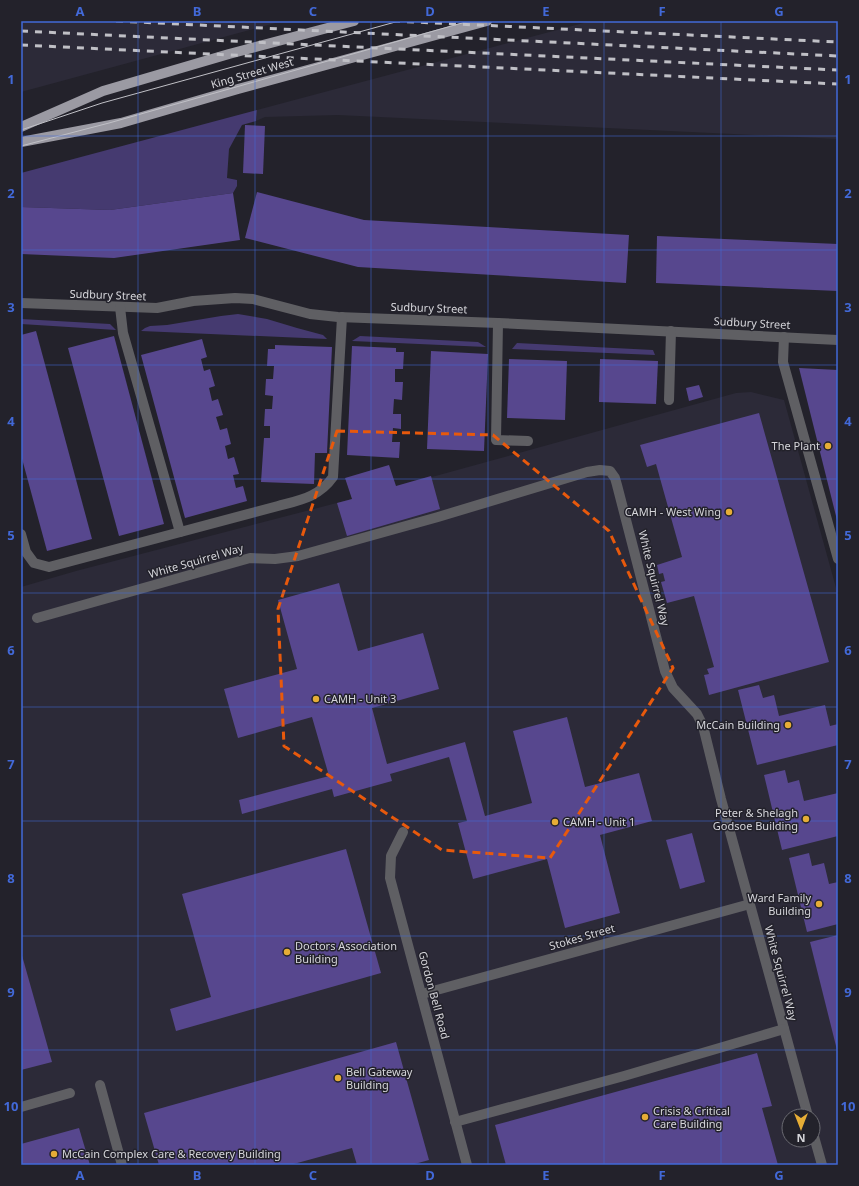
<svg xmlns="http://www.w3.org/2000/svg" width="859" height="1186" font-family="'Noto Sans',sans-serif">
<style>
.built{fill:#2c2a38;fill-rule:evenodd}
.green{fill:#453a70}
.building{fill:#57478e}
.lines{fill:none;stroke-linecap:round;stroke-linejoin:round}
.minor{stroke:#5f5f63;stroke-width:10}
.major{stroke:#9b9aa3;stroke-width:10}
.tram{stroke:#c0c0c6;stroke-width:1}
.rail{stroke:#c0c0c6;stroke-width:3;stroke-dasharray:7 7;stroke-linecap:butt}
.marked{fill:none;stroke:#e8590c;stroke-width:3;stroke-dasharray:8 5;stroke-linejoin:round}
.grid{fill:none;stroke:#4269d8;stroke-width:1;stroke-opacity:0.55}
.poi-dot{fill:#e6ad36;stroke:#23222b;stroke-width:1.5}
.labels{text-anchor:middle;stroke-width:3;stroke-linejoin:round;paint-order:stroke}
.street-label{font-size:11px;fill:#d5d5da;stroke:#23222b}
.poi-label{font-size:11px;fill:#d5d5da;stroke:#23222b;text-anchor:start}
.neatline{fill:none;stroke:#4269d8;stroke-width:1.5}
.grid-label{font-size:13px;text-anchor:middle;font-weight:bold;fill:#4269d8}
</style>
<rect width="100%" height="100%" fill="#23222b"/>
<!-- built -->
<g class="built">
<path d="M21 21H283L21 92Z"/>
<path d="M591 21H838V139L338 115 265 117 256 121 257 110Z"/>
<path d="M751 392 784 400 838 595V1165H21V587L76 571 352 499 736 393ZM789 1116H813V1140H789Z"/>
</g>
<!-- green -->
<g class="green">
<path d="M257 110 256 121 242 125 229 149 227 178 237 180V186L233 193 110 210 21 207V173Z"/>
<path d="M238 314 267 319 297 328 323 335 327 339 141 331 145 328 150 326 167 325 221 316Z"/>
<path d="M21 319 110 324 116 330 21 324Z"/>
<path d="M360 336 478 342 486 347 352 341Z"/>
<path d="M517 343 653 350 655 355 512 349Z"/>
</g>
<!-- building -->
<g class="building">
<path d="M245 125 265 126 263 174 243 173Z"/>
<path d="M257 192 364 220 629 235 626 283 358 267 245 238Z"/>
<path d="M233 193 240 240 114 258 21 254V207L110 210Z"/>
<path d="M657 236 838 244V291L656 283Z"/>
<path d="M36 331 92 539 47 551 21 455V335Z"/>
<path d="M114 336 164 524 119 536 68 348Z"/>
<path d="M202 339 207 357 201 359 204 371 210 369 215 386 209 388 212 401 218 399 223 415 216 417 220 430 227 428 231 444 225 446 228 459 234 457 239 474 233 475 236 488 243 486 247 501 185 518 141 355Z"/>
<path d="M275 345 332 347 327 453H315L314 484 261 482 264 438H270V426H264L265 409H272L273 396 265 395 266 379H273L274 366H267L268 349H275Z"/>
<path d="M352 346 396 348V352H404L403 369H395V382H403L402 400 394 399 393 414H401V429L393 428 392 442H400L399 458 347 455Z"/>
<path d="M431 351 488 354 484 451 427 449Z"/>
<path d="M509 359 567 361 565 420 507 418Z"/>
<path d="M600 359 658 361 656 404 599 402Z"/>
<path d="M799 368 838 370V520H837Z"/>
<path d="M699 385 703 397 689 401 686 388Z"/>
<path d="M759 413 829 662 709 695 704 675 709 674 707 669 714 667 694 596 667 603 661 582 665 581 663 573 659 574 657 565 682 557 656 464 647 467 640 445Z"/>
<path d="M389 465 396 486 431 476 440 509 347 536 337 503 352 499 345 478Z"/>
<path d="M339 583 358 651 423 633 439 689 372 708 387 764 465 742 485 816 532 803 513 731 567 717 585 787 639 773 652 821 600 835 620 913 565 928 547 859 473 879 458 823 467 821 449 757 390 774 392 781 334 797 332 789 242 814 239 800 329 776 312 717 238 738 224 689 297 669 278 600Z"/>
<path d="M759 685 763 698 774 695 779 716 825 705 830 726 838 724V745L757 765 738 690Z"/>
<path d="M785 770 788 783 799 780 804 801 838 793V836L782 850 764 775Z"/>
<path d="M692 833 705 882 680 889 666 840Z"/>
<path d="M346 849 381 973 176 1031 170 1009 211 997 182 894Z"/>
<path d="M809 853 812 866 824 863 829 884 838 882V924L807 932 789 858Z"/>
<path d="M838 935V1050H837L810 942Z"/>
<path d="M21 952 52 1062 21 1070Z"/>
<path d="M396 1042 429 1160 411 1165H357L352 1148 290 1165H159L144 1113Z"/>
<path d="M757 1053 772 1106 762 1108 778 1165H506L495 1125Z"/>
<path d="M79 1128 90 1165H21V1144Z"/>
</g>
<g class="lines">
<!-- minor -->
<g class="minor">
<path d="M21 303 157 308 193 301 235 298 253 299 310 314 338 317 498 323 838 340"/>
<path d="M120 307 123 333 180 532"/>
<path d="M498 323 496 440 528 441"/>
<path d="M784 337 783 362 838 559"/>
<path d="M669 400 671 331"/>
<path d="M21 534 26 552 34 563 49 567 278 506C300 500 319 497 333 477L342 317"/>
<path d="M37 618 250 558 275 559 298 556 438 517 587 472 600 470 610 471 615 478 617 485 665 671 673 688 697 714 703 726 721 799 808 1116"/>
<path d="M403 832 391 856 390 878 467 1165"/>
<path d="M422 994 750 904"/>
<path d="M100 1085 122 1165"/>
<path d="M21 1107 70 1093"/>
<path d="M455 1122 624 1076 784 1029"/>
<path d="M813 1133 822 1165"/>
</g>
<!-- major -->
<g class="major">
<path d="M21 127 103 91 229 54 354 21"/>
<path d="M21 142 121 123 238 89 487 21"/>
</g>
<!-- tram -->
<g class="tram">
<path d="M21 130 102 103 399 21"/>
<path d="M21 146 109 123 469 21"/>
</g>
<!-- rail -->
<g class="rail">
<path d="M116 21 838 56"/>
<path d="M393 21 838 42"/>
<path d="M21 31 838 70"/>
<path d="M21 45 838 84"/>
</g>
</g>
<!-- marked area -->
<path class="marked" d="M337 431 493 435 609 531 673 668 550 858 442 850 284 746 278 609Z"/>
<!-- grid -->
<path class="grid" d="M138 21V1165M255 21V1165M371 21V1165M488 21V1165M604 21V1165M721 21V1165M21 136H838M21 250H838M21 365H838M21 479H838M21 593H838M21 707H838M21 821H838M21 936H838M21 1050H838"/>
<!-- markers -->
<g class="poi-dot">
<circle cx="828" cy="446" r="4"/>
<circle cx="729" cy="512" r="4"/>
<circle cx="316" cy="699" r="4"/>
<circle cx="788" cy="725" r="4"/>
<circle cx="806" cy="819" r="4"/>
<circle cx="555" cy="822" r="4"/>
<circle cx="819" cy="904" r="4"/>
<circle cx="287" cy="952" r="4"/>
<circle cx="338" cy="1078" r="4"/>
<circle cx="645" cy="1117" r="4"/>
<circle cx="54" cy="1154" r="4"/>
</g>
<g class="labels">
<!-- street labels -->
<g class="street-label">
<text transform="translate(252 73) rotate(-16)" y="4">King Street West</text>
<text transform="translate(108 295) rotate(2)" y="4">Sudbury Street</text>
<text transform="translate(429 308) rotate(2)" y="4">Sudbury Street</text>
<text transform="translate(752 323) rotate(3)" y="4">Sudbury Street</text>
<text transform="translate(196 561) rotate(-16)" y="4">White Squirrel Way</text>
<text transform="translate(654 578) rotate(76)" y="4">White Squirrel Way</text>
<text transform="translate(582 937) rotate(-16)" y="4">Stokes Street</text>
<text transform="translate(781 973) rotate(75)" y="4">White Squirrel Way</text>
<text transform="translate(434 995) rotate(75)" y="4">Gordon Bell Road</text>
</g>
<!-- poi labels -->
<g class="poi-label">
<text x="820" y="450" text-anchor="end">The Plant</text>
<text x="721" y="516" text-anchor="end">CAMH - West Wing</text>
<text x="324" y="703">CAMH - Unit 3</text>
<text x="780" y="729" text-anchor="end">McCain Building</text>
<text x="798" y="817" text-anchor="end">Peter &amp; Shelagh<tspan x="798" dy="13">Godsoe Building</tspan></text>
<text x="563" y="826">CAMH - Unit 1</text>
<text x="811" y="902" text-anchor="end">Ward Family<tspan x="811" dy="13">Building</tspan></text>
<text x="295" y="950">Doctors Association<tspan x="295" dy="13">Building</tspan></text>
<text x="346" y="1076">Bell Gateway<tspan x="346" dy="13">Building</tspan></text>
<text x="653" y="1115">Crisis &amp; Critical<tspan x="653" dy="13">Care Building</tspan></text>
<text x="62" y="1158">McCain Complex Care &amp; Recovery Building</text>
</g>
</g>
<!-- border -->
<rect width="859" height="1186" fill="none" stroke="#23222b" stroke-width="44"/>
<!-- north arrow -->
<g transform="translate(801 1128) rotate(180)"><circle r="19" fill="#23222b" stroke="#6a6a71"/>
<path d="M0-3L7 15L0 10L-7 15Z" fill="#e6ad36"/>
<text y="-6" font-size="11" font-weight="bold" text-anchor="middle" fill="#d5d5da">N</text>
</g>
<rect x="22" y="22" width="815" height="1142" class="neatline"/>
<g class="grid-label">
<text x="80" y="16">A</text>
<text x="197" y="16">B</text>
<text x="313" y="16">C</text>
<text x="430" y="16">D</text>
<text x="546" y="16">E</text>
<text x="662" y="16">F</text>
<text x="779" y="16">G</text>
<text x="11" y="84">1</text>
<text x="848" y="84">1</text>
<text x="11" y="198">2</text>
<text x="848" y="198">2</text>
<text x="11" y="312">3</text>
<text x="848" y="312">3</text>
<text x="11" y="426">4</text>
<text x="848" y="426">4</text>
<text x="11" y="540">5</text>
<text x="848" y="540">5</text>
<text x="11" y="655">6</text>
<text x="848" y="655">6</text>
<text x="11" y="769">7</text>
<text x="848" y="769">7</text>
<text x="11" y="883">8</text>
<text x="848" y="883">8</text>
<text x="11" y="997">9</text>
<text x="848" y="997">9</text>
<text x="11" y="1111">10</text>
<text x="848" y="1111">10</text>
<text x="80" y="1180">A</text>
<text x="197" y="1180">B</text>
<text x="313" y="1180">C</text>
<text x="430" y="1180">D</text>
<text x="546" y="1180">E</text>
<text x="662" y="1180">F</text>
<text x="779" y="1180">G</text>
</g>
</svg>
